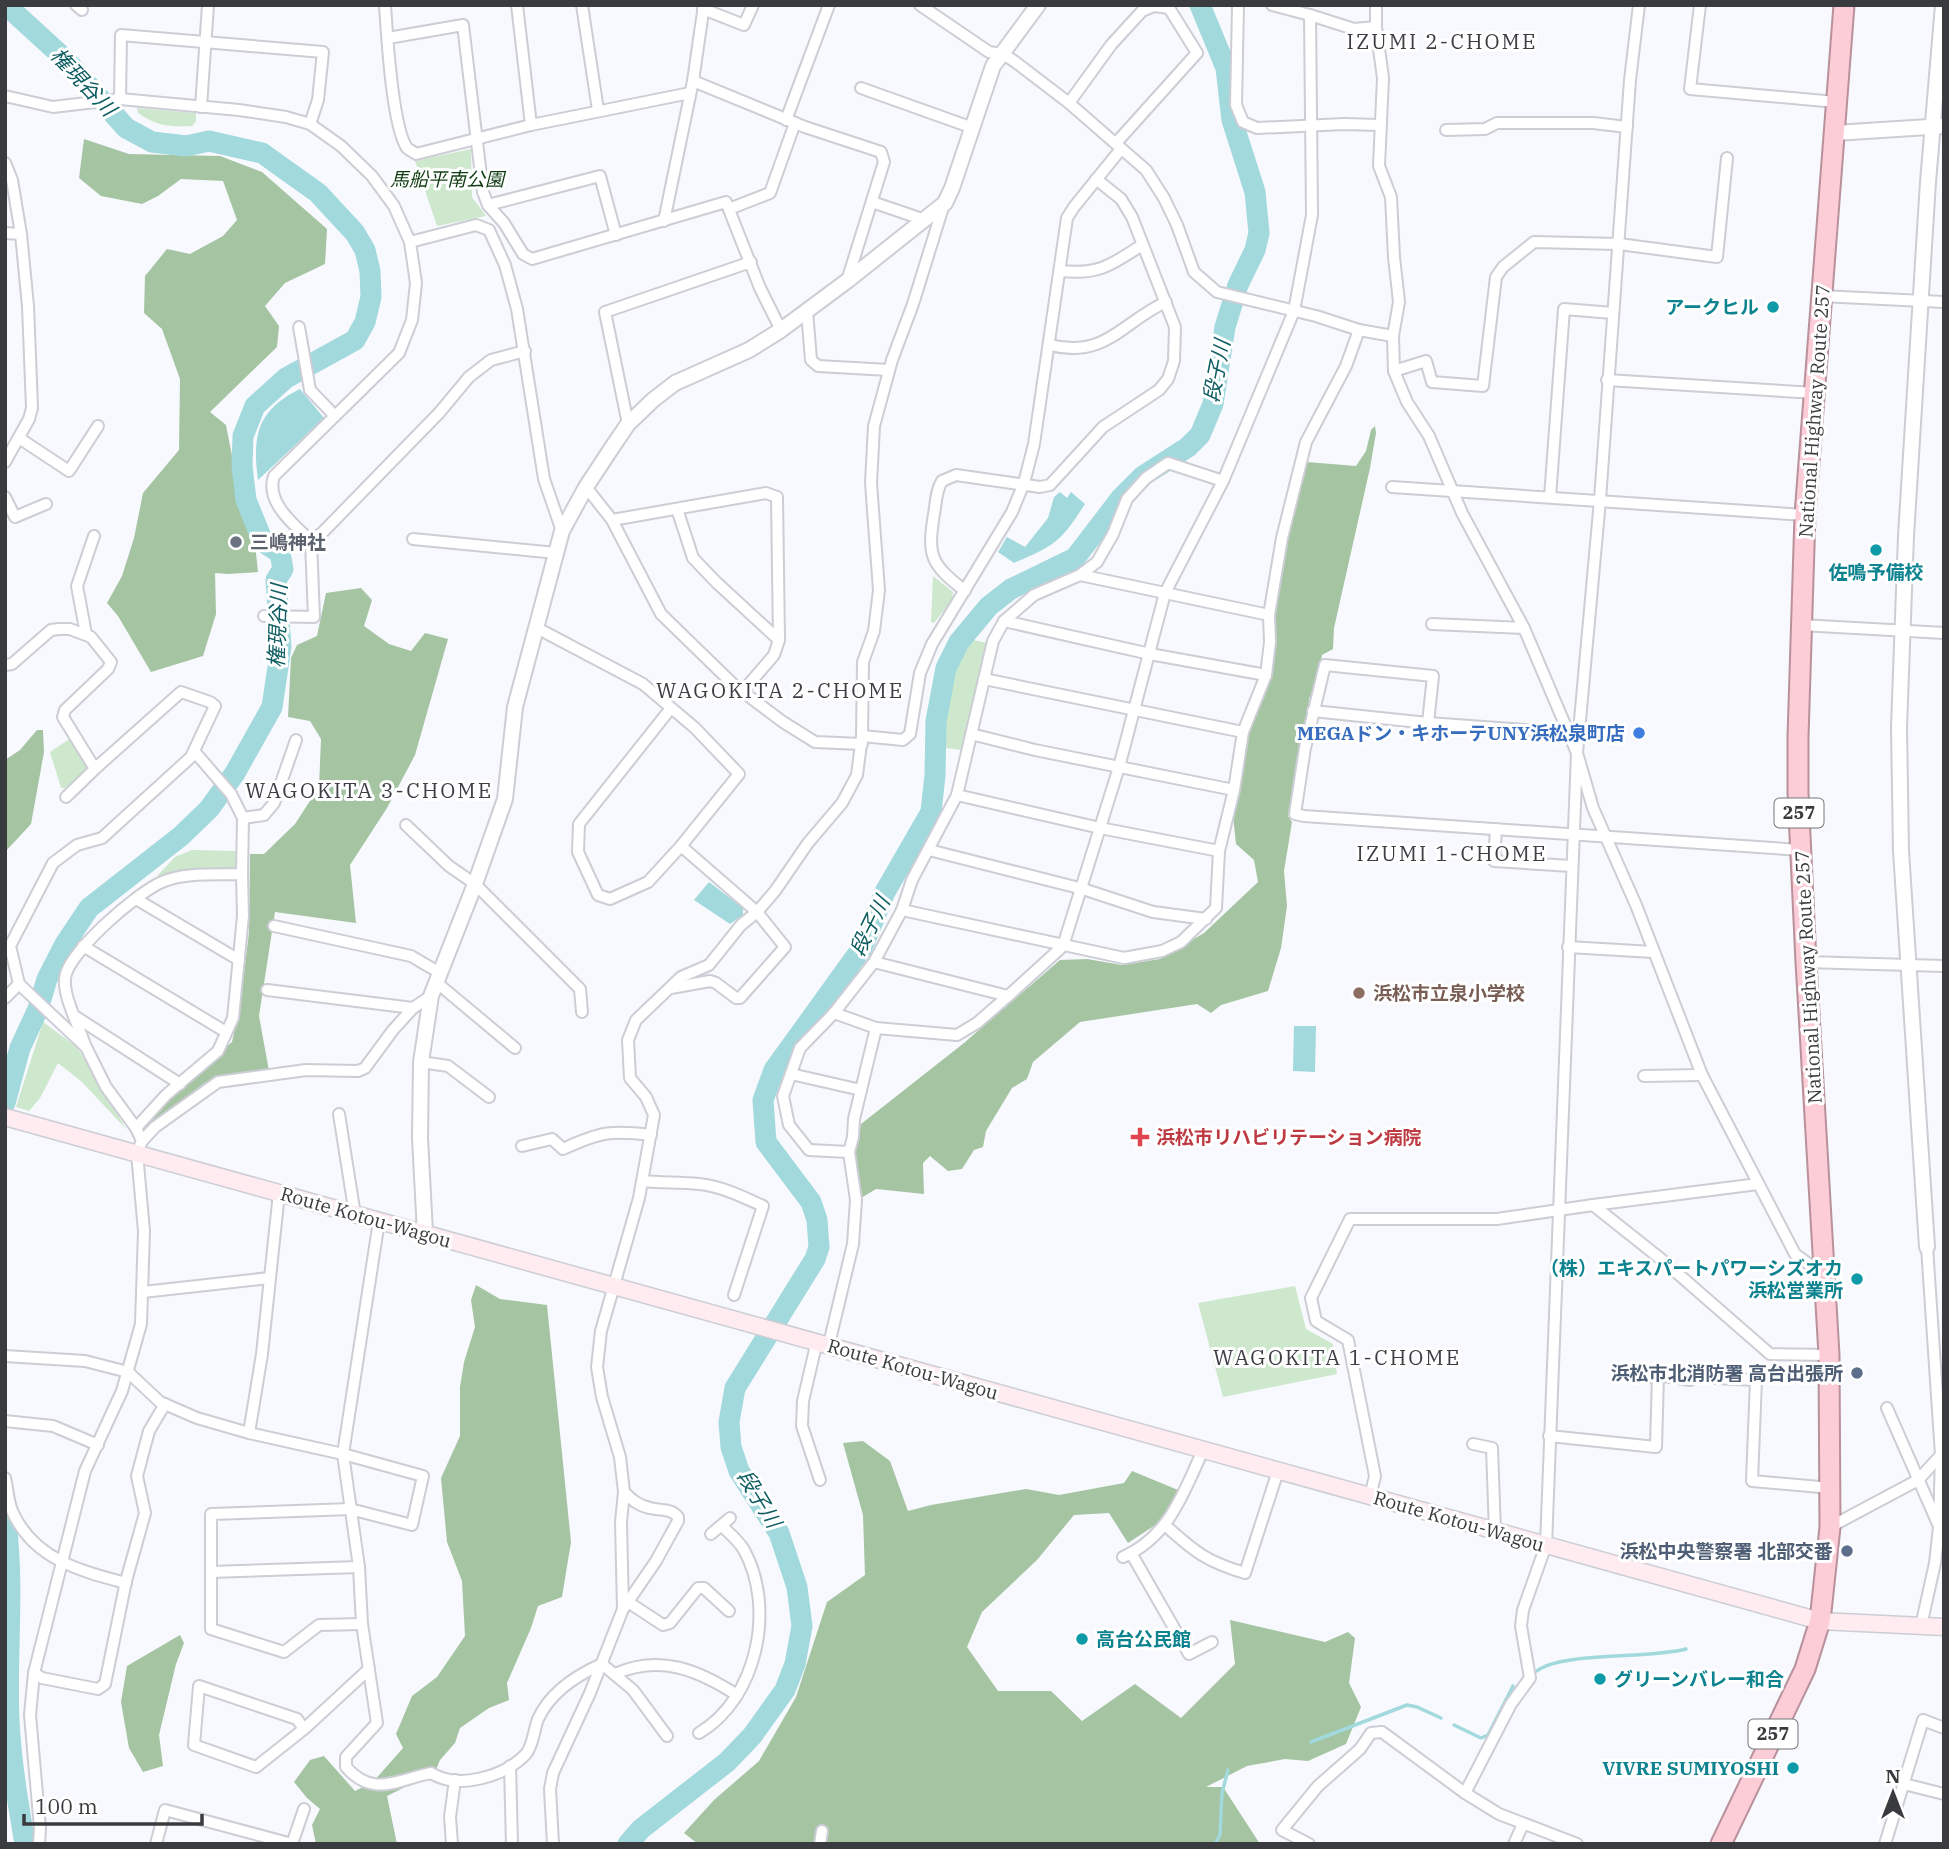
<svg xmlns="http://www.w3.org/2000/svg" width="1949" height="1849" font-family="'IBM Plex Serif','Noto Sans JP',serif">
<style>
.green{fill:#cde8cc}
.forest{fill:#a4c4a2}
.water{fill:#a1d9dc}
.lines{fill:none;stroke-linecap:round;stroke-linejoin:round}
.stream{stroke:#a1d9dc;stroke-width:3.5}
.river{stroke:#a1d9dc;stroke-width:21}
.minor-casing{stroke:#cccdd5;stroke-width:14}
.tertiary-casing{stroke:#cccdd5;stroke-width:18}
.secondary-casing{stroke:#cccdd5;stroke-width:19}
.trunk-casing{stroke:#b8919b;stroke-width:23}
.minor{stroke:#fff;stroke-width:10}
.tertiary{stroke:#fff;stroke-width:14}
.secondary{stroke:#feecf0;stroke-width:16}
.trunk{stroke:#fcccd7;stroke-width:19}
.culture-dot{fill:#0f9aa8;stroke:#fff;stroke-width:2.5}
.worship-dot{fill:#6b7280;stroke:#fff;stroke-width:2.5}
.shop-dot{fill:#3f7fe0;stroke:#fff;stroke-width:2.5}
.education-dot{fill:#8d6e63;stroke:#fff;stroke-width:2.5}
.health-dot{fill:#e0444e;stroke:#fff;stroke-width:2.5}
.service-dot{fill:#5c6f8a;stroke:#fff;stroke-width:2.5}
.labels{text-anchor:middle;stroke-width:6;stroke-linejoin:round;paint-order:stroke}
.shield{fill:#fff;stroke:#757678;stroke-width:2}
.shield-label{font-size:18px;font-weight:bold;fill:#3a3b3e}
.park-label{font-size:19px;font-style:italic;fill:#0e3c10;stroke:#fff}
.culture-label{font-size:19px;font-weight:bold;fill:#0d838f;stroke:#fff;text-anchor:end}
.street-label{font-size:19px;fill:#3a3b3e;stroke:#fff}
.worship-label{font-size:19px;font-weight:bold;fill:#5b616d;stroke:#fff;text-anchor:start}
.shop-label{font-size:19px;font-weight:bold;fill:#366cbe;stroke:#fff;text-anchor:end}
.education-label{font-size:19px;font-weight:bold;fill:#785e54;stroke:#fff;text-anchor:start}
.health-label{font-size:19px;font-weight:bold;fill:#be3a42;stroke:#fff;text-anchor:start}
.service-label{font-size:19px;font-weight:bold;fill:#4e5e75;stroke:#fff;text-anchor:end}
.neighbourhood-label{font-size:21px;letter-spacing:2px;fill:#3e3e45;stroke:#fff}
.water-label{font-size:21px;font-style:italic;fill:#0e5d61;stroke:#fff}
</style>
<rect width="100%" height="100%" fill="#f8f9fe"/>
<!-- green -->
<g class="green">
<path d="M137 108 196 113V121L192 126C170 127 156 126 138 113Z"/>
<path d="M471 149 472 197 486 216 437 226 415 161Z"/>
<path d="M933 576 953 592 952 600 934 623 931 622Z"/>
<path d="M973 640 988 643 961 750 946 748C939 711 951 671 973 640Z"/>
<path d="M71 738 91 768 67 788H61L50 752Z"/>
<path d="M192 850 237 851 235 870 157 876 175 857Z"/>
<path d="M43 1022 77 1047 126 1129 82 1082 58 1063 40 1098 29 1111 16 1107Z"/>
<path d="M1295 1286 1306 1329 1333 1344 1337 1374 1223 1397 1198 1303Z"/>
</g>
<!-- forest -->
<g class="forest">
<path d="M84 139 129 154 220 156 262 172 327 229 325 264 285 283 265 306 279 326 277 347 210 412 226 425 243 512 255 544 258 572 228 574 215 573 216 614 203 656 151 672 118 616 107 603 122 576 134 538 143 493 179 450 180 379 162 329 144 313 145 276 167 249 190 254 223 236 237 220 223 181 181 179 158 196 142 204 101 196 79 178Z"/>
<path d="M1375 426 1376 433 1370 468 1334 628 1333 649 1322 655 1317 683 1309 699 1306 735 1288 816 1292 822 1284 871 1287 906 1281 948 1268 991 1221 1005 1211 1013 1197 1004 1080 1022 1033 1062 1027 1079 1012 1088 986 1131 983 1147 974 1150 962 1169 948 1171 930 1156 923 1163 924 1194 876 1189 861 1198 855 1154 861 1124 964 1043 1060 960 1087 959 1122 965 1160 959 1204 933 1258 882 1254 860 1236 844 1233 816 1239 781 1248 734 1271 679 1276 638 1274 606 1290 523 1307 462 1356 466 1366 451 1371 430Z"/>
<path d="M361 588 372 600 364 626 389 644 411 651 425 633 448 639 415 755 387 808 350 865 356 923 275 912 259 1016 269 1071 203 1084 147 1128 146 1122 169 1097 232 1042 241 999 249 932 250 854H264L295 824 319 787 321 739 310 721 288 717 291 658 297 645 317 636 326 593Z"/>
<path d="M37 730H43L44 752 31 824 5 852V760L20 750Z"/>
<path d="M476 1285 500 1299 547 1305 571 1542 562 1597 538 1606 531 1628 507 1683 509 1700 489 1708 460 1728 455 1743 440 1760 432 1779 407 1786 387 1796 397 1844H316L312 1825 320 1809 307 1798 294 1782 310 1760 324 1756 355 1791 373 1782 403 1748 396 1734 412 1696 437 1677 465 1636 462 1581 447 1542 441 1478 460 1436V1387L464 1362 475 1327 471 1300Z"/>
<path d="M863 1441 890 1461 908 1511 931 1505 1026 1489 1059 1495 1124 1483 1132 1471 1178 1490 1163 1520 1128 1543 1109 1513 1074 1515 1037 1560 982 1612 967 1647 998 1691H1051L1082 1721 1135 1684 1181 1718 1235 1664 1230 1620 1325 1642 1348 1632 1355 1638 1349 1683 1361 1707 1346 1744 1308 1761 1285 1759 1247 1766 1206 1787H1223L1260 1844H698L684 1833 714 1800 759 1761 796 1697 827 1602 865 1575 863 1515 843 1443Z"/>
<path d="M180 1635 184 1643 176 1664 159 1735 163 1766 143 1772 129 1748 121 1702 127 1666Z"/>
</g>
<!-- water -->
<g class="water">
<path d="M300 389 324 418 258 480C252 436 257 410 300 389Z"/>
<path d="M1060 492 1067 498 1071 492 1085 504C1060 543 1055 545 1014 563L998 552 1007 537 1025 547 1048 518 1054 497Z"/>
<path d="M709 882 743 908V915L730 924 694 900Z"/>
<path d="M1294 1026H1316L1315 1072 1293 1071Z"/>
</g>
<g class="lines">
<!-- stream -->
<g class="stream">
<path d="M1537 1671C1560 1652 1650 1659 1686 1649"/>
<path d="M1454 1725 1481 1738 1488 1735 1513 1686"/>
<path d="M1311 1742 1407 1705 1417 1707 1441 1718"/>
<path d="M1215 1844 1220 1835 1222 1793 1228 1770"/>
</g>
<!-- river -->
<g class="river">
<path d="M5 1103 20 1048 38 1009 47 979 65 944 89 908 181 836 209 809 235 773 272 707 281 647 276 580 283 569 280 553 263 542 246 500 242 466 243 436 255 406 286 378 355 340 365 322 371 297 370 271 365 250 355 233 318 193 262 153 209 141 186 146 152 142 126 128 65 59 6 5"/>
<path d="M5 1516C15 1584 6 1652 9 1721 11 1762 18 1803 25 1844"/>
<path d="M628 1844 641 1829 727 1762 752 1736 785 1690 795 1664 802 1626 797 1587 779 1533 739 1471 731 1447 729 1422 735 1388 815 1259 819 1247 817 1220 811 1202 766 1142 763 1100 774 1070 862 948 885 892 931 812 935 775 936 721 946 668 959 642 989 606 1011 589 1075 558 1121 498 1143 476 1188 447 1200 435 1213 404 1225 327 1238 285 1255 250 1259 233 1255 192 1232 120 1226 68 1200 5"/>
</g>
<!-- minor casing -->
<g class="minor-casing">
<g id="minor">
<path d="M76 5 82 10"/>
<path d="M385 5C387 35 392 126 407 148 408 149 415 153 416 154L531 125 690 93"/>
<path d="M517 5 531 125"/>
<path d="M582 5 598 110"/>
<path d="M920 5 989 52 1003 54 1014 61 1069 103 1146 170 1164 198 1177 225 1194 272 1217 292 1316 316 1359 330 1393 336"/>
<path d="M1238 5 1236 105 1243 122 1257 128 1344 124 1379 125"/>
<path d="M1272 5 1310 15"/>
<path d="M1376 5V27L1383 78 1379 166 1391 197 1394 257 1399 302 1393 336 1394 371 1407 402 1429 436 1462 513 1524 628 1577 753 1593 808 1636 905 1702 1075 1795 1254 1810 1265 1825 1266"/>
<path d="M1700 5 1690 89 1836 102"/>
<path d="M703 9 744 25 753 5"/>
<path d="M388 38 463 25 483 192 488 205 504 223 523 254 532 259 726 202 760 288 781 330"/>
<path d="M693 81 805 127 881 152 884 162 847 281"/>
<path d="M861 88 973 128"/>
<path d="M5 96 53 107 120 99 239 110 286 117 310 124 341 146 372 176 394 206 410 242 416 283 412 320 399 353 274 476C265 502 294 525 311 541L323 532 439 413 469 377 491 360 525 351"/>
<path d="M120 99 121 35 323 52 318 100 310 124"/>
<path d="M1069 103 1111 45 1142 11 1154 6 1169 8 1197 53 1116 143"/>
<path d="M201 107 208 5"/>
<path d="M786 120 829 5"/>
<path d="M1446 130 1485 129 1497 123H1593L1627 127"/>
<path d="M5 163 12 180 21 234 5 233"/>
<path d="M872 202 925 220"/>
<path d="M488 205 600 176 616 235"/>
<path d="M729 209 770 193 795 123"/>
<path d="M664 221 693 81 704 5"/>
<path d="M410 242 476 225 489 230 505 265 517 309 544 479 562 531"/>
<path d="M1060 271C1099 275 1111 265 1142 245"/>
<path d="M1821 296 1944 302"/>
<path d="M807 311 811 360 818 366 889 370"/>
<path d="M299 327 310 390 335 416"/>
<path d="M1050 345C1106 359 1122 322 1166 302"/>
<path d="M1394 371 1426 361 1432 382 1483 386 1496 277 1503 267 1534 242 1619 244 1717 257 1727 158"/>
<path d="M1607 380 1815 393"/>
<path d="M628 424 605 312 751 262"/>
<path d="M19 438 69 471 98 426"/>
<path d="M5 462 29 419 32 408 28 306 21 234"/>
<path d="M586 487 612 520 661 614 735 686 783 722 815 742 862 744"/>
<path d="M1392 487 1805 515"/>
<path d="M5 497 15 517 46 504"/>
<path d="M1550 497 1564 309 1613 313"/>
<path d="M677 509 693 558 716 582 779 640"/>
<path d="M612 520 766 493 777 497 779 640 774 655 743 691"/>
<path d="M413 539 556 553"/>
<path d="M1080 575 1269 615"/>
<path d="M965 591C931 564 927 557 934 514 936 503 936 490 942 481L956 475 1040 487 1050 485 1103 427 1159 390 1168 379 1174 361 1175 327 1132 217 1121 199 1096 179"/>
<path d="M264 616 314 617 311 541"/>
<path d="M1004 621 1150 654 1266 675"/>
<path d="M1432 624 1524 628"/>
<path d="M1801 625 1944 633"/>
<path d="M535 627 643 684 695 728 739 774 681 846 648 882 610 899 598 895 578 852 579 824 671 708"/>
<path d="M86 634 77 586 94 536"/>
<path d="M5 665 12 664 51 630 59 629H70L91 637 111 662 108 669 65 710 63 717 92 764 98 766 181 692 210 702 215 706 191 757 102 838 77 845 53 863 10 946 19 984 86 1047 106 1087 136 1128 142 1141 137 1153 144 1231 141 1324 122 1391 85 1471 34 1673 30 1715 40 1828 39 1844"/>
<path d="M984 679 1243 732 1234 790"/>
<path d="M1313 711 1428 723 1567 733"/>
<path d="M1428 723 1433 676 1325 665 1305 748 1295 814 1304 816 1801 850"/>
<path d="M1243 732 1266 675 1270 642 1269 615 1282 538 1306 442 1346 366 1359 330"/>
<path d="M971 734 1035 750 1234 790 1219 851 1216 908 1181 942 1162 951 1124 958 902 910 912 880 957 795 993 641 1004 621 1034 595 1080 575 1097 562 1113 534 1127 499 1146 478 1168 463 1223 481"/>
<path d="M862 736 903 740 910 734 920 673 932 644 1012 512 1024 483 1034 444 1067 218 1074 207 1121 149"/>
<path d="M957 795 1100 828 1219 851"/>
<path d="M66 797 98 766"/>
<path d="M243 818 264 815 274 803 296 740"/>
<path d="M406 825 449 866 475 884 580 989 582 1012"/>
<path d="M1496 829 1494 861 1571 866"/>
<path d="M929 850 1083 889 1153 912 1206 919"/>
<path d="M136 899 239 960"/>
<path d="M902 910 874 962 1008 996 1063 946 1119 767 1165 593 1223 481 1294 311 1312 215 1310 15 1354 29 1376 27"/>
<path d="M274 926 411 956 440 973"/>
<path d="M83 946 226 1032"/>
<path d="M1568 947 1653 952"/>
<path d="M874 962 834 1013 876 1028 957 1035 977 1023 1008 996"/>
<path d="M1806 962 1944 966"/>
<path d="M436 982 515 1048"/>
<path d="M671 988 710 981 716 983 736 998H740L785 947 757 912 681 846"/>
<path d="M267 990 413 1008"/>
<path d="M5 998 19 984"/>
<path d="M834 1013 800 1048 783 1096 789 1125 809 1150 849 1152"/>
<path d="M76 1017 180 1084"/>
<path d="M85 1045C79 1026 63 997 65 978 68 952 138 892 162 882 185 872 217 875 242 874L243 818 231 794 194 751"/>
<path d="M421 1062 448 1066 489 1097"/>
<path d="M791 1074 861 1090"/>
<path d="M1644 1076 1702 1075"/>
<path d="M339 1114 355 1215"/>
<path d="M136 1128 166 1095 218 1051 233 1018 243 916 242 874"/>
<path d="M142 1141 155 1127 218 1082 306 1070 358 1071 365 1068 393 1030 413 1008 431 996"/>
<path d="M522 1146 552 1139 563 1149C600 1132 610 1130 651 1135"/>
<path d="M643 1181C662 1183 680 1182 699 1184 721 1186 743 1197 763 1206L734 1295"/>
<path d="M1593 1205 1758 1184"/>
<path d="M379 1221 343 1454 359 1567 362 1624 377 1723 346 1757V1767C373 1798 397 1780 431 1773 458 1790 504 1777 526 1754 533 1746 534 1729 538 1719 550 1693 577 1675 602 1664L633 1690 667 1736"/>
<path d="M143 1292 269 1278"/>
<path d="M817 1341 803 1401 802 1426 820 1480"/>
<path d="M829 1344 853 1244 856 1200 849 1152 853 1137 854 1119 876 1028"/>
<path d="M5 1356 85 1361 128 1372 160 1402 197 1418 249 1433 343 1454 423 1476 412 1525 350 1509 211 1514V1629L284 1652 319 1625 362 1624"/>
<path d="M1627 1373 1658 1378"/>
<path d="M1716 1378 1756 1380 1752 1481 1831 1488"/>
<path d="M1887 1408 1938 1524"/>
<path d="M5 1421 53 1426 98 1445"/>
<path d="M249 1433 262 1354 279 1193"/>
<path d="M1549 1436 1656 1447 1658 1375 1690 1380"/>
<path d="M1473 1444 1492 1448 1495 1532"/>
<path d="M5 1478C8 1490 8 1505 14 1515 36 1560 81 1571 126 1583"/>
<path d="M1370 1497 1375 1476 1348 1340 1316 1321 1311 1298 1350 1219H1497L1593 1205 1661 1259 1770 1354 1829 1355"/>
<path d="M1166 1526C1195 1552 1207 1562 1245 1573L1278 1471"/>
<path d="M1830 1527 1918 1480 1941 1455"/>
<path d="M711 1534 730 1518"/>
<path d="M1131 1553 1189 1654 1212 1642"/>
<path d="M1123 1557C1169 1537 1184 1492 1203 1450"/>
<path d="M211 1572 359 1567"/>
<path d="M628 1602 663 1625 670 1623 698 1588H704L729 1611"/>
<path d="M623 1609 656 1561 678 1521V1517C671 1508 661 1511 650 1508 639 1506 632 1500 624 1492"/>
<path d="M1921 1626 1935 1563 1939 1527 1941 1455 1927 1247"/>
<path d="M34 1673 42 1678 98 1689 105 1684 126 1581 145 1513 137 1476 149 1431 165 1404"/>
<path d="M615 1674C660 1654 698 1670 737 1695"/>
<path d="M304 1729 256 1767 194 1745 199 1686 297 1719 304 1729 369 1669"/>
<path d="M699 1733C757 1699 776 1608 744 1550 739 1541 729 1533 722 1526"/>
<path d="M510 1766 512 1844"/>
<path d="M1904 1784 1944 1794"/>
<path d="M1465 1793 1511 1704 1530 1678 1521 1626 1523 1610 1546 1545 1577 753 1600 500 1630 80 1639 5"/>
<path d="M156 1844 165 1810 292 1844"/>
<path d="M292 1844 304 1809"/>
<path d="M452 1844 450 1817 455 1780"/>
<path d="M553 1844 550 1789 553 1773 590 1693 623 1609 621 1522 624 1492 620 1457 602 1397 597 1367 601 1331 639 1198 654 1115 646 1097 630 1078 628 1040 636 1020 681 977 709 965 741 925 757 912 775 891 808 843 842 803 857 775 862 736 863 662 874 631 879 590 871 483 874 426 892 360 913 304 944 204"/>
<path d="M820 1844 822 1831"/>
<path d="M1309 1844 1282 1830 1318 1786 1360 1749 1371 1733 1382 1732 1465 1793 1499 1814 1577 1844"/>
<path d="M1514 1844 1523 1824"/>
<path d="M1885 1844 1923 1720 1944 1728"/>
</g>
</g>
<!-- tertiary casing -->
<g class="tertiary-casing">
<g id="tertiary">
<path d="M1835 133 1944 126"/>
<path d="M425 1233 420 1138 421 1062 431 996 475 884 505 799 515 707 562 531 586 487 613 446 628 424 653 400 675 383 749 350 781 330 847 281 945 203 952 188 993 66 1038 5"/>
<path d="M1927 1247 1901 851 1899 727 1906 536 1928 182 1943 5"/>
</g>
</g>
<!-- secondary casing -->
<g class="secondary-casing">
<path id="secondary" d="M5 1117 1820 1621 1944 1627"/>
</g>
<!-- trunk casing -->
<g class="trunk-casing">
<path id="trunk" d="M1721 1844 1805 1669 1820 1621 1830 1527 1829 1355 1806 962 1798 793V737L1805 515 1844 5"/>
</g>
<!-- minor -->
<use href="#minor" class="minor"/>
<!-- tertiary -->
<use href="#tertiary" class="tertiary"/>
<!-- secondary -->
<use href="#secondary" class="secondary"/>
<!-- trunk -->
<use href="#trunk" class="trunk"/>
</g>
<!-- markers -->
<g class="culture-dot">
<circle cx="1773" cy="307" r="7"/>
<circle cx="1876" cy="550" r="7"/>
<circle cx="1857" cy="1279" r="7"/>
<circle cx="1082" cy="1639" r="7"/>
<circle cx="1600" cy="1679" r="7"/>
<circle cx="1793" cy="1768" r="7"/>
</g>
<circle class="worship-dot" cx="236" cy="542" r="7"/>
<circle class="shop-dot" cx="1639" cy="733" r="7"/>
<circle class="education-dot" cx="1359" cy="993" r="7"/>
<path class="health-dot" d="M1136.5 1126.5h7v7h7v7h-7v7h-7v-7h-7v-7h7z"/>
<g class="service-dot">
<circle cx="1857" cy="1373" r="7"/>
<circle cx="1847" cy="1551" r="7"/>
</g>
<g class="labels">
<!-- shield labels -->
<g class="shield">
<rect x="1774.5" y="798.5" width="49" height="29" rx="5"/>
<rect x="1748.5" y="1719.5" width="49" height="29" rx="5"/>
</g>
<g class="shield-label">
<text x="1799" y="819">257</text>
<text x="1773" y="1740">257</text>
</g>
<!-- park labels -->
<g class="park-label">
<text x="447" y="186">馬船平南公園</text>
</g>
<!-- culture labels -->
<g class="culture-label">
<text x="1759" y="314">アークヒル</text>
<text x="1876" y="579" text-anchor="middle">佐鳴予備校</text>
<text x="1843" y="1275">（株）エキスパートパワーシズオカ<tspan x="1843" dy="22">浜松営業所</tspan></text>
<text x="1096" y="1646" text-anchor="start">高台公民館</text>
<text x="1614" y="1686" text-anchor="start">グリーンバレー和合</text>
<text x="1779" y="1775">VIVRE SUMIYOSHI</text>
</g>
<!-- street labels -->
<g class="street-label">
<text transform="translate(1814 411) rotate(-86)" y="7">National Highway Route 257</text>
<text transform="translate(1808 977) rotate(-93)" y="7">National Highway Route 257</text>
<text transform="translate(366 1217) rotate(16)" y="7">Route Kotou-Wagou</text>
<text transform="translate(913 1369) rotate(16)" y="7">Route Kotou-Wagou</text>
<text transform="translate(1459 1521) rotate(16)" y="7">Route Kotou-Wagou</text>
</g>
<!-- worship labels -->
<g class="worship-label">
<text x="250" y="549">三嶋神社</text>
</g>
<!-- shop labels -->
<g class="shop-label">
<text x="1625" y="740">MEGAドン・キホーテUNY浜松泉町店</text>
</g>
<!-- education labels -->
<g class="education-label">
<text x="1373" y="1000">浜松市立泉小学校</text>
</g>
<!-- health labels -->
<g class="health-label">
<text x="1156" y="1144">浜松市リハビリテーション病院</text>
</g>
<!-- service labels -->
<g class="service-label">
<text x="1843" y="1380">浜松市北消防署 高台出張所</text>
<text x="1833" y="1558">浜松中央警察署 北部交番</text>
</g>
<!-- neighbourhood labels -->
<g class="neighbourhood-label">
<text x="1442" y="49">IZUMI 2-CHOME</text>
<text x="780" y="698">WAGOKITA 2-CHOME</text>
<text x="369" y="798">WAGOKITA 3-CHOME</text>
<text x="1452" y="861">IZUMI 1-CHOME</text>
<text x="1337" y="1365">WAGOKITA 1-CHOME</text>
</g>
<!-- water labels -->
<g class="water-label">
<text transform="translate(83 82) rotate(47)" y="7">権現谷川</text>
<text transform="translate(1217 371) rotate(-79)" y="7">段子川</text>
<text transform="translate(278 626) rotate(-88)" y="7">権現谷川</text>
<text transform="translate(870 926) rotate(-64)" y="7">段子川</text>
<text transform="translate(759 1499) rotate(59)" y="7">段子川</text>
</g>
</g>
<!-- border -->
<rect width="1949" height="1849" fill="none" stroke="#3a3b3e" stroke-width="14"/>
<!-- north arrow -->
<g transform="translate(1893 1793)" stroke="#ffffff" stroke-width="5" paint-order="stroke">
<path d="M0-5L12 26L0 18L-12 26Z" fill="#3a3b3e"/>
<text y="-10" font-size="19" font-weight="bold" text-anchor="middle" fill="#3a3b3e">N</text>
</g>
<!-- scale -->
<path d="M24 1814v10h178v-10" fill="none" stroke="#3a3b3e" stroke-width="3.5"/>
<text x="35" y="1814" font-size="21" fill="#3a3b3e" stroke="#ffffff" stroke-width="5" paint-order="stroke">100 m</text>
</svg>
